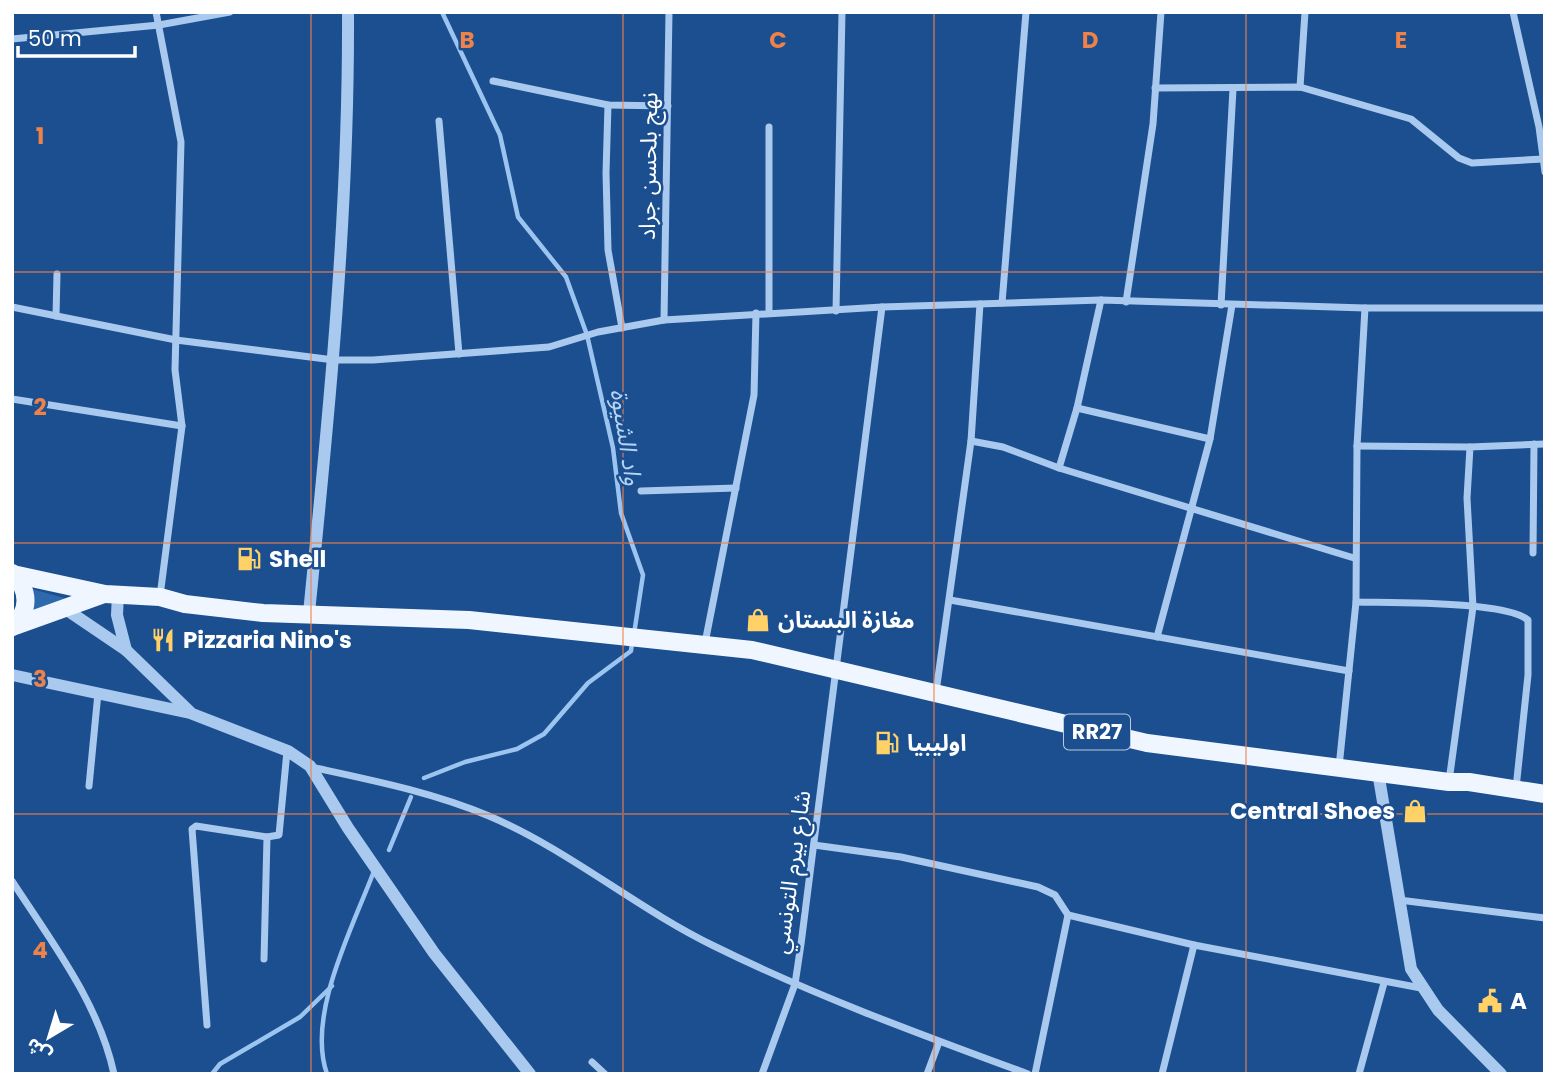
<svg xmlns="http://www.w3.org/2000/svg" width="1557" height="1086" font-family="Poppins,'Noto Sans Arabic',sans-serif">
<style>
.green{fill:#2e69ad}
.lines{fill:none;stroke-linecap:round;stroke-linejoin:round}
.stream{stroke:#9cc4f0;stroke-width:4.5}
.minor{stroke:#a9c9ee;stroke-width:7}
.tertiary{stroke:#a9c9ee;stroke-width:12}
.primary{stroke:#f0f6ff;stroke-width:18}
.grid{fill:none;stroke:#ee8249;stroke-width:2;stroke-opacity:0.55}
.labels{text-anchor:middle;stroke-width:5;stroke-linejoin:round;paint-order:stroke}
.shield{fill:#1b4f8f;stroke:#bbcadd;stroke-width:2}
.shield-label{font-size:21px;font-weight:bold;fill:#fff}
.street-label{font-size:23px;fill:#fff;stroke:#1b4f8f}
.poi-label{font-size:23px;font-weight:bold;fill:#fff;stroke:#1b4f8f;text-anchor:start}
.water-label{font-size:24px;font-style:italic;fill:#b5d3f5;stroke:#1b4f8f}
.grid-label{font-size:23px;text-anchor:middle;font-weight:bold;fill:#ee8249;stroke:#1b4f8f;stroke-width:5;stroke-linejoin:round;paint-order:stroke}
</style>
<rect width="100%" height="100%" fill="#1b4f8f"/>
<!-- green -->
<path class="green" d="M25 587 71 600 26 618Z"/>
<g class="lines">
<!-- stream -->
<g class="stream">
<path d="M442 12 500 135 518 217 566 277 587 335 613 448 621 513 643 575 634 634"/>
<path d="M424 778 465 762 517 749 544 734 588 683 631 651 632 643"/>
<path d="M389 850 411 797"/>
<path d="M212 1074 220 1064 300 1017 332 986"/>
<path d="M327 1074C306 1015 353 927 374 871"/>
</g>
<!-- minor -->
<g class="minor">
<path d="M156 12 181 142 175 370 182 426 160 596"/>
<path d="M1513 12 1539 127 1545 172"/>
<path d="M12 39 159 25 230 12"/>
<path d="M493 81 608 105 668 106"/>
<path d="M1300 87 1305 12"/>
<path d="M1155 88 1300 87 1411 119 1459 158 1472 163 1543 159"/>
<path d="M608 105 606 173 608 250 622 328"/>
<path d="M439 121 459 354"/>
<path d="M769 127V313"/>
<path d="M1126 302 1153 124 1161 12"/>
<path d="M1002 303 1026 12"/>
<path d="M1221 305 1233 89"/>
<path d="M12 307 176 340 334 360H373L549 347 598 332 664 320 882 307 1101 300 1365 308H1545"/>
<path d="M836 311 842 12"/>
<path d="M56 316 57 274"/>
<path d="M664 320 669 12"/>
<path d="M12 399 182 426"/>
<path d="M1077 408 1210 439"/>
<path d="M971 441 1003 447 1059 468 1354 558"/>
<path d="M1357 446 1470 447"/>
<path d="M1059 468 1077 408 1101 300"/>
<path d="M641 491 736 488"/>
<path d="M1533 553 1534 444"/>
<path d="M950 600 1349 671"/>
<path d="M1356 602C1391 603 1505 601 1528 620V675L1516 788"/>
<path d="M1157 637 1210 439 1232 305"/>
<path d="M705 643 754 395 756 313"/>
<path d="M936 692 971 441 980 304"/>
<path d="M311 767C371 780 432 792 489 816 569 850 636 908 714 946 815 996 922 1035 1028 1074"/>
<path d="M1339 767 1356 602 1357 446 1365 308"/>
<path d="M1449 781 1473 607 1467 498 1470 447 1545 444"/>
<path d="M89 786 98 693"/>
<path d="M814 845 901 857 1038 887 1055 895 1068 915 1035 1074"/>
<path d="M12 881C51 941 99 1003 114 1074"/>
<path d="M1399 900 1545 918"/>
<path d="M1068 915 1194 945 1421 988"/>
<path d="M264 959 267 837"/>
<path d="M207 1025 192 829 196 826 267 837 279 835 287 751"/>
<path d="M592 1062 605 1074"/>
<path d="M762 1074 795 984 801 944 882 307"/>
<path d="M927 1074 939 1042"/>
<path d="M1162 1074 1194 945"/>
<path d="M1359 1074 1384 983"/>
</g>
<!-- tertiary -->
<g class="tertiary">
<path d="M118 594 117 615 126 650"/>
<path d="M64 608 126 650 190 712"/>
<path d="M309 613C329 414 349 213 348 12"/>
<path d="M12 675 190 713 288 751 310 766 348 828 434 953 530 1074"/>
<path d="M1378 772 1411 969 1438 1010 1501 1074"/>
</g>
<!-- primary -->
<g class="primary">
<path d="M12 573C30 590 30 611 12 627"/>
<path d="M13 574 105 594 160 597 185 604 263 613 469 620 752 650 1147 743 1449 782H1469L1545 794"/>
<path d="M12 627 104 594"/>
</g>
</g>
<!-- grid -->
<path class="grid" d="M311 12V1074M623 12V1074M934 12V1074M1246 12V1074M12 272H1545M12 543H1545M12 814H1545"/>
<!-- icons -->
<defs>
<g id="fuel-bare" transform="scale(1.89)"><path d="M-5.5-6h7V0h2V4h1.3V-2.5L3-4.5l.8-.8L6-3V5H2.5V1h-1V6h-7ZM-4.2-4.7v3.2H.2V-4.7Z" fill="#ffd166" stroke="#1b4f8f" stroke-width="2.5" paint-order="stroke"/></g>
<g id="shop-bare" transform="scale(1.89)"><path d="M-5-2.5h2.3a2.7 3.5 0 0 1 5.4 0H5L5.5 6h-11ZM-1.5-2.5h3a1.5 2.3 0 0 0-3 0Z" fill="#ffd166" stroke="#1b4f8f" stroke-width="2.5" paint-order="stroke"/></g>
<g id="restaurant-bare" transform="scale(1.89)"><path d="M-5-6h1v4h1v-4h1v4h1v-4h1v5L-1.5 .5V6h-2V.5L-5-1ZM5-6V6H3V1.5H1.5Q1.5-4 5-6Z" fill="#ffd166" stroke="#1b4f8f" stroke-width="2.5" paint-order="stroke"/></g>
<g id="civic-bare" transform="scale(1.89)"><path d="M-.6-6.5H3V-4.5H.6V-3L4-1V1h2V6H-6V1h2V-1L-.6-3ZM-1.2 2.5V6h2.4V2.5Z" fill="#ffd166" stroke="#1b4f8f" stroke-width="2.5" paint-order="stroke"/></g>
</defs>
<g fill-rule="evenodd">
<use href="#fuel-bare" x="249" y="559"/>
<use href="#shop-bare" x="758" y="620"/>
<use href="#restaurant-bare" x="163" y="640"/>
<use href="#fuel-bare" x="887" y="743"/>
<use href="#shop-bare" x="1415" y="811"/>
<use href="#civic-bare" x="1490" y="1001"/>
</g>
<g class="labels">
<!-- shield labels -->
<rect class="shield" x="1064" y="714.5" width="66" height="35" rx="5"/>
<g class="shield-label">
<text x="1097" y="739">RR27</text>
</g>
<!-- street labels -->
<g class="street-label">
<text transform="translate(648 166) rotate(-89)" y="8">نهج بلحسن جراد</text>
<text transform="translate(791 872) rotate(-82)" y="8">شارع بيرم التونسي</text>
</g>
<!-- poi labels -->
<g class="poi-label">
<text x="269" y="567">Shell</text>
<text x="778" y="628">مغازة البستان</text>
<text x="183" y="648">Pizzaria Nino's</text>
<text x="907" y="751">اوليبيا</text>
<text x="1395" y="819" text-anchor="end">Central Shoes</text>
<text x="1510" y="1009">A</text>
</g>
<!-- water labels -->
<g class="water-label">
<text transform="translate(626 437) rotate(81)" y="8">واد الشيوة</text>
</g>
</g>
<g class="grid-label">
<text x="467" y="48">B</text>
<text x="778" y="48">C</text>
<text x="1090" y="48">D</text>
<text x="1401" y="48">E</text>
<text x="40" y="144">1</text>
<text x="40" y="415">2</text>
<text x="40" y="687">3</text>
<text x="40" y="958">4</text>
</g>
<!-- border -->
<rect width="1557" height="1086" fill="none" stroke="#ffffff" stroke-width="28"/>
<!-- north arrow -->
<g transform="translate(49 1037) rotate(218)" stroke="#1b4f8f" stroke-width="5" paint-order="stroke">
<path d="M0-5L12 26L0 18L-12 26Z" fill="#ffffff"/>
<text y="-10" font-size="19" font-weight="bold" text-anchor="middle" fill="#ffffff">ش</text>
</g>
<!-- scale -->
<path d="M18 46v10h117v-10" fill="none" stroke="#ffffff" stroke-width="3.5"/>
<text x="28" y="46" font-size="21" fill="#ffffff" stroke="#1b4f8f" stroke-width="5" paint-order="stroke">50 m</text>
</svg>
